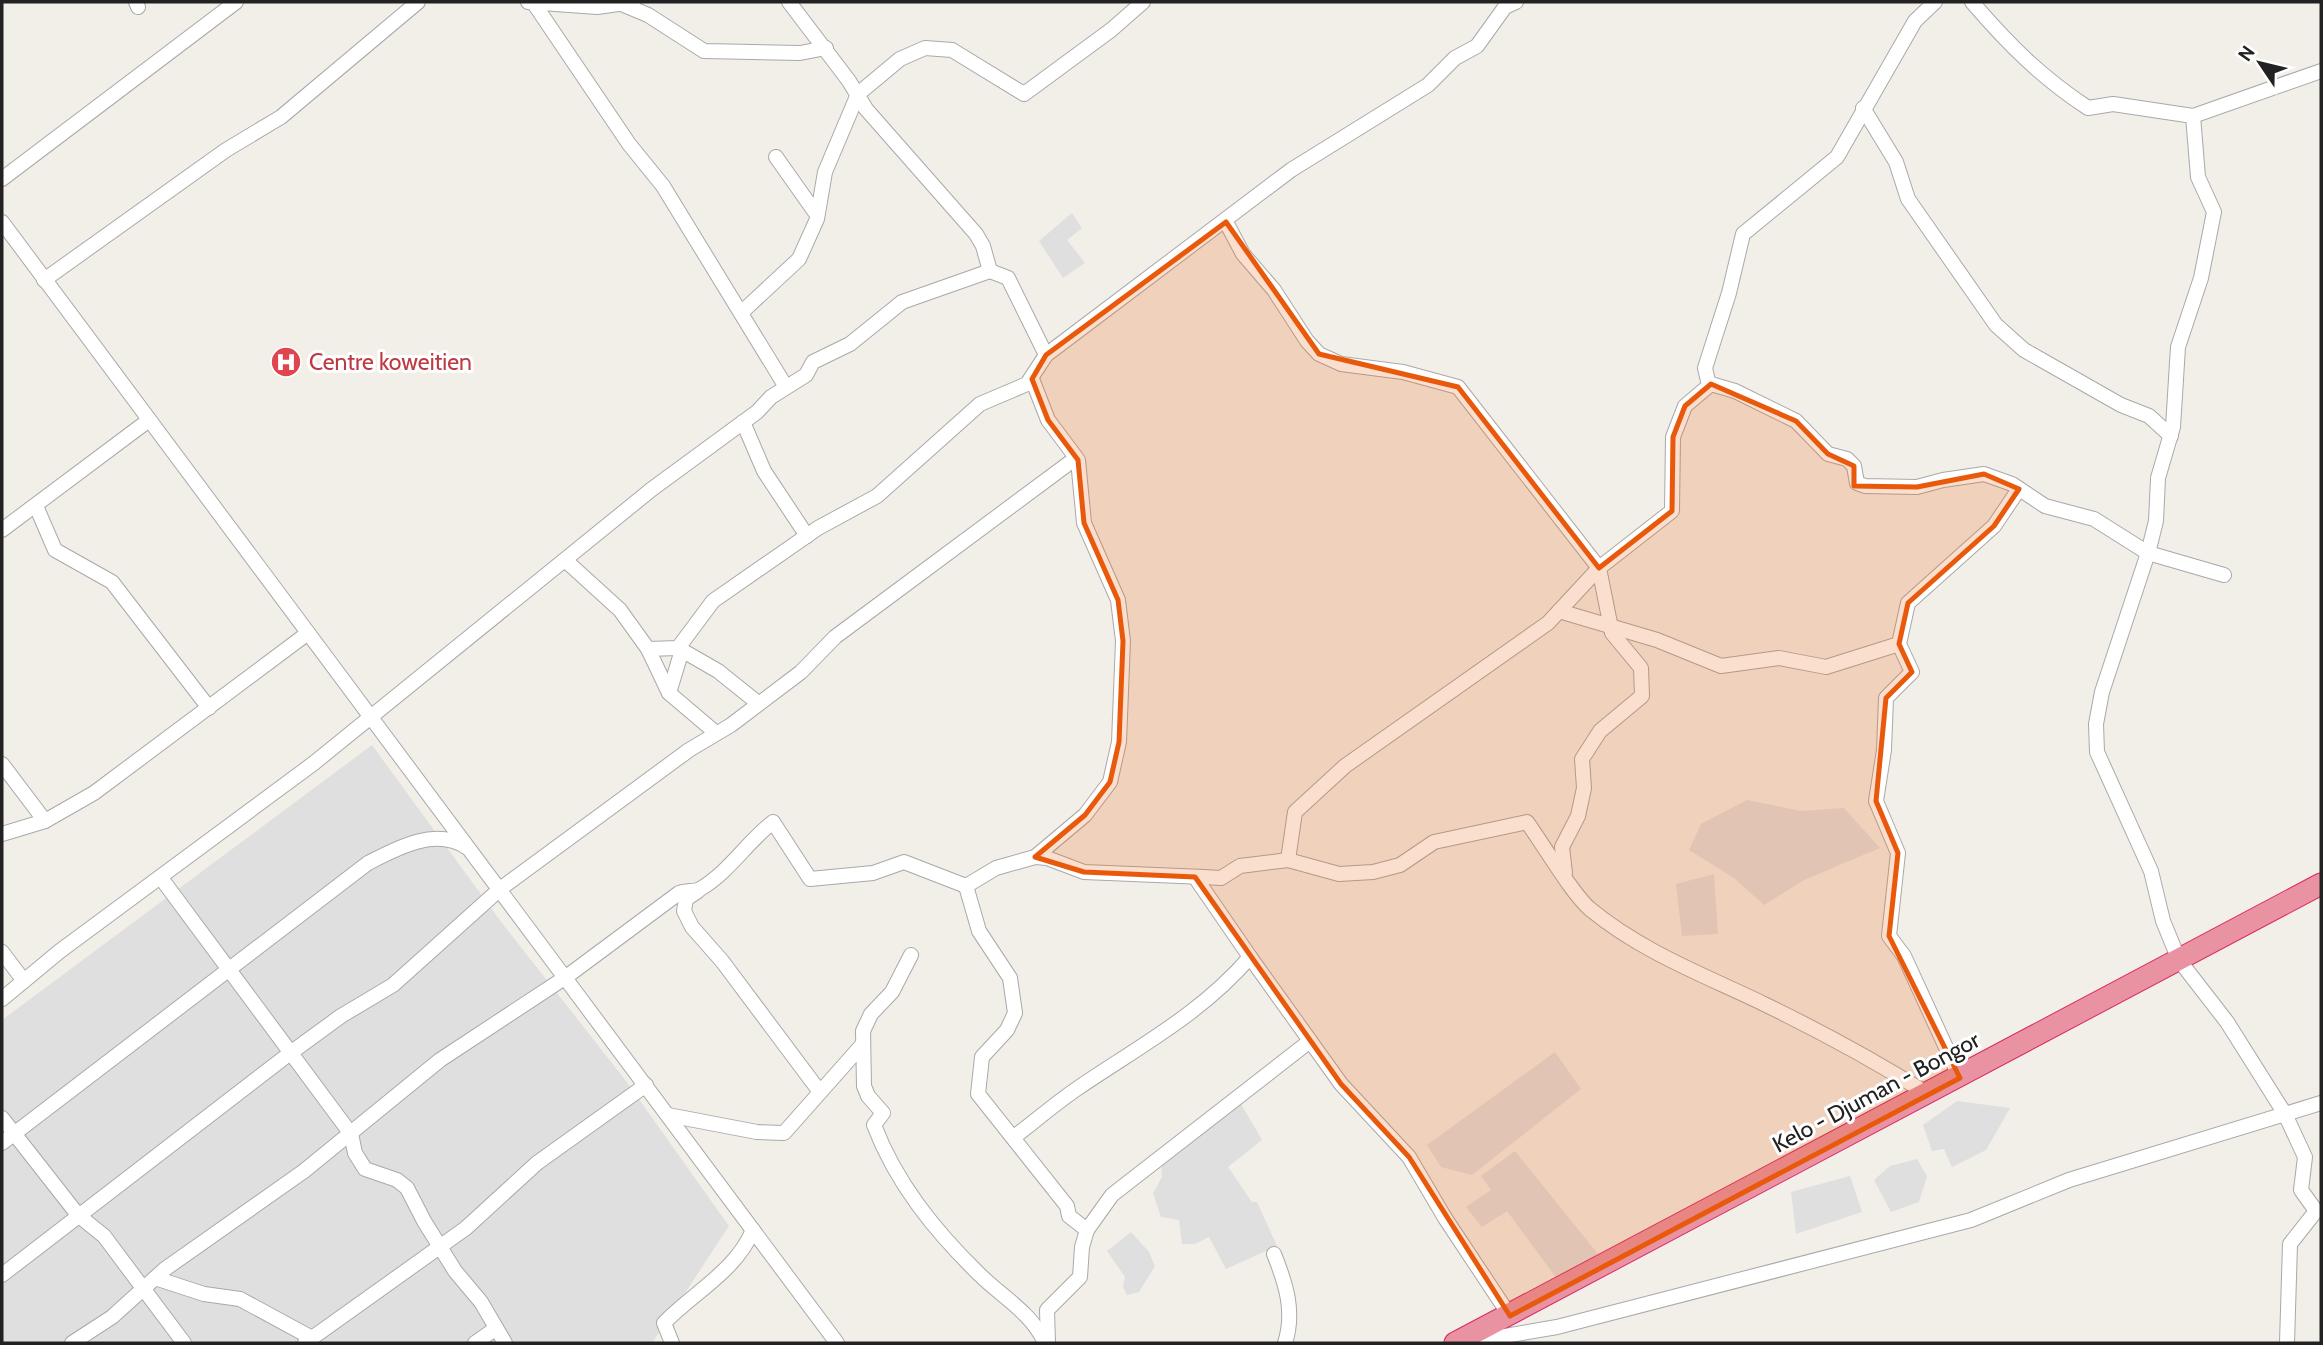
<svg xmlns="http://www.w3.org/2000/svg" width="2323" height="1345" font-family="Cabin,sans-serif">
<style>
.residential{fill:#e0dfdf}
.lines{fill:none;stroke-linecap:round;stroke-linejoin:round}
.minor-casing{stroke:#a9a9a9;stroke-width:16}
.highway-casing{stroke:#dc2a67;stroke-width:23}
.minor{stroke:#fff;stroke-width:14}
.highway{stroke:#e892a2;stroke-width:21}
.marked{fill:#e8590c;fill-opacity:0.2;stroke:#e8590c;stroke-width:5;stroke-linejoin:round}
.labels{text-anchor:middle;stroke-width:6;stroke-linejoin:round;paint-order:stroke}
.health-label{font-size:23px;fill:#be3a42;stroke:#fff;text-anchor:start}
.street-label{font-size:23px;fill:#222;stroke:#fff}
</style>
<rect width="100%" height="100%" fill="#f2efe9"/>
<!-- residential -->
<g class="residential">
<path d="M1072 213 1082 228 1067 240 1085 263 1063 278 1039 241Z"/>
<path d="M372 745 502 923 626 1081 729 1226 652 1343H2V1020Z"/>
<path d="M1747 800 1801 811 1844 808 1880 848 1804 880 1764 905 1734 878 1689 850 1701 824Z"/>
<path d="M1714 874 1718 934 1682 936 1676 884Z"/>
<path d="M1555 1052 1581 1089 1472 1175 1441 1167 1427 1145Z"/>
<path d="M1957 1101 2010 1108 1986 1150 1952 1167 1944 1149 1932 1151 1923 1125Z"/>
<path d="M1240 1102 1262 1140 1228 1167 1252 1202H1257L1277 1246 1226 1269 1209 1237 1195 1244H1182L1179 1220 1161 1217 1153 1193 1162 1177 1161 1159Z"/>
<path d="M1515 1151 1598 1254 1557 1279 1507 1211 1482 1227 1466 1207 1491 1190 1481 1176Z"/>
<path d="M1917 1159 1927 1176 1919 1202 1891 1212 1874 1180 1890 1166Z"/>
<path d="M1850 1176 1862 1212 1796 1234 1791 1192Z"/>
<path d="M1131 1232 1149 1252 1155 1266 1139 1292 1127 1295 1123 1287 1125 1277 1107 1251Z"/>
</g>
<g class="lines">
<!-- minor casing -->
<g class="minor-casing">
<g id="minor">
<path d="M136 2 138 7"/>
<path d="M528 2 597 7 633 2"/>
<path d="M533 2 629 144 663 186 786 387"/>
<path d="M789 2 849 81 866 109 976 234 983 246 990 271"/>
<path d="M1972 2C2009 45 2041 77 2088 108L2113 104 2193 116 2321 71"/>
<path d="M624 5 648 15 704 51 800 53 826 48"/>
<path d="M1863 108 1896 162 1908 199 1996 325 2024 350 2121 405 2149 416 2171 436"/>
<path d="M2193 116 2198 177 2214 212 2201 278 2178 347 2173 427 2158 478 2156 521 2148 553 2102 692 2096 724 2097 752 2151 871 2163 921 2179 960 2227 1022 2285 1114 2305 1157 2301 1190 2316 1211 2290 1244 2287 1343"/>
<path d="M776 157 817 215"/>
<path d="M2 179 236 2"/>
<path d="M2 222 837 1343"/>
<path d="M1226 222 1243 254 1274 290 1307 341 1319 354 1341 364 1403 372 1458 387 1599 568 1672 511 1673 437 1685 406 1711 384 1735 391 1796 421 1828 454 1847 459 1854 466 1857 483 1865 486 1917 487 1943 480 1984 474 2012 484 2045 506 2094 519 2148 553 2224 575"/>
<path d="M44 280 226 150 281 117 418 2"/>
<path d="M742 312 799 259 817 219 825 172 858 94 900 59 925 48 952 50 1024 94 1111 30 1143 2"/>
<path d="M1032 379 1048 420 1078 460 1084 523 1118 600 1123 641 1119 742 1110 782 1085 815 1035 857"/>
<path d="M1708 381 1705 368 1729 293 1743 234 1837 157 1915 21 1935 2"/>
<path d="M743 422 764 471 807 536"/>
<path d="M36 506 55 550 112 582 209 708"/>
<path d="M2 530 149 420"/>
<path d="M565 560 620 610 648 649 678 648 713 601 818 528 877 496 980 404 1027 384 1046 355 1291 170 1428 85 1455 58 1477 46 1505 7 1516 2"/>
<path d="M1559 611 1657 640 1721 666 1779 658 1826 667 1899 644"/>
<path d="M678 648 718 671 758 703"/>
<path d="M648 649 669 693 716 733"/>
<path d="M669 693 682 650"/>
<path d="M2 764 45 821"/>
<path d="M2 834 45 821 94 793 308 633"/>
<path d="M1288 860 1295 812 1345 766 1548 623 1599 568"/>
<path d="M1565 873 1562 847 1578 816 1584 788 1582 759 1600 731 1642 696 1641 668 1612 633 1599 568"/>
<path d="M161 878 351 1134 355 1153 365 1169 397 1180 407 1188 424 1221 455 1271 481 1302 505 1343"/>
<path d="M966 886 979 931 1010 978 1015 1013 1007 1030 982 1057 978 1094 1067 1206 1069 1216 1087 1230 1082 1247 1080 1277 1047 1310 1048 1343"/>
<path d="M698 891 686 899 684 911 692 927 722 961 820 1092"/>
<path d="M2 952 24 981"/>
<path d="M911 955 892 992 871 1014 863 1031 864 1086 868 1096 883 1113 874 1125C896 1183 935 1231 979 1274 1002 1297 1032 1313 1045 1343"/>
<path d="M1250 957 1341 1084 1409 1157 1445 1218 1510 1316"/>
<path d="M2 999 60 951 314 763 652 489 757 412 771 397 806 375 813 362 850 344 902 302 990 271 1008 278 1046 355"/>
<path d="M1960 1078 1904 956 1889 936 1898 853 1876 801 1884 750 1886 698 1912 672 1899 644 1908 603 1994 526 2019 489"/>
<path d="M668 1115 757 1132 784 1133 862 1045"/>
<path d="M2 1118 78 1215 104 1236 184 1343"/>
<path d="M1014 1137C1035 1121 1056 1103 1078 1088 1138 1047 1201 1014 1250 957L1195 877"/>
<path d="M2 1143 368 863C397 848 435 827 466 847"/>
<path d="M1087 1230 1112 1195 1310 1041"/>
<path d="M1274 1254C1286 1284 1295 1312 1285 1343"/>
<path d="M2 1275 289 1054 341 1016 393 985 500 889 689 750 731 725 801 672 835 637 1076 458"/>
<path d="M155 1278 204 1294 240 1299 312 1338"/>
<path d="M72 1343 112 1317 165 1269 304 1171 440 1060 566 977 679 893C686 890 695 892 700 889 729 872 747 842 773 822L810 879 873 873 904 862 966 886 996 868 1035 857 1047 858 1084 872 1204 877 1221 878 1240 866 1288 860 1339 874 1373 872 1400 865 1434 842 1527 822C1543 844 1572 894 1590 909 1642 952 1704 975 1764 1004 1820 1031 1875 1061 1928 1094"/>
<path d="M305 1343 466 1228 537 1163 646 1085"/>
<path d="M475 1343 495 1329"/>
<path d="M672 1343 664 1323C694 1292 736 1271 753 1230"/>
<path d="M1464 1343 1557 1327 1971 1220 2069 1180 2321 1103"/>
</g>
</g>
<!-- highway casing -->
<g class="highway-casing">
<path id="highway" d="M1455 1343 2321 884"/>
</g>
<!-- minor -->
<use href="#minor" class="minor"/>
<!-- highway -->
<use href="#highway" class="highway"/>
</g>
<!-- marked area -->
<path class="marked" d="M1226 222 1319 354 1458 387 1599 568 1672 511 1673 437 1685 406 1711 384 1796 421 1828 454 1854 466V486L1917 487 1984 474 2019 489 1994 526 1908 603 1899 644 1912 672 1886 698 1876 801 1898 853 1889 936 1960 1078 1510 1316 1409 1157 1341 1084 1195 877 1084 872 1035 857 1085 815 1110 782 1119 742 1123 641 1118 600 1084 523 1078 460 1048 420 1032 379 1046 355Z"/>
<!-- icons -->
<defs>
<g id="hospital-disc" transform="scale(1.575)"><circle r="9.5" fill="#e0444e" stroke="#fff"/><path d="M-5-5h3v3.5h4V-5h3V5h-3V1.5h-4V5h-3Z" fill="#fff"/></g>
</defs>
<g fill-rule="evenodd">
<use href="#hospital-disc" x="286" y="362"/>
</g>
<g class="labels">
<!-- health labels -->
<g class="health-label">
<text x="309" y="370">Centre koweitien</text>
</g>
<!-- street labels -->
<g class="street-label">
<text transform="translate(1876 1092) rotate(-28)" y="8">Kelo - Djuman - Bongor</text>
</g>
</g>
<!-- border -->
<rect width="2323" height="1345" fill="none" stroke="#222222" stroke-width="7"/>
<!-- north arrow -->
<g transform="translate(2260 63) rotate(305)" stroke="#ffffff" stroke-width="5" paint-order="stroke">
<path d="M0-5L12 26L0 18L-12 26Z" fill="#222222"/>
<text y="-10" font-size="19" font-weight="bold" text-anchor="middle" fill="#222222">N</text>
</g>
</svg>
